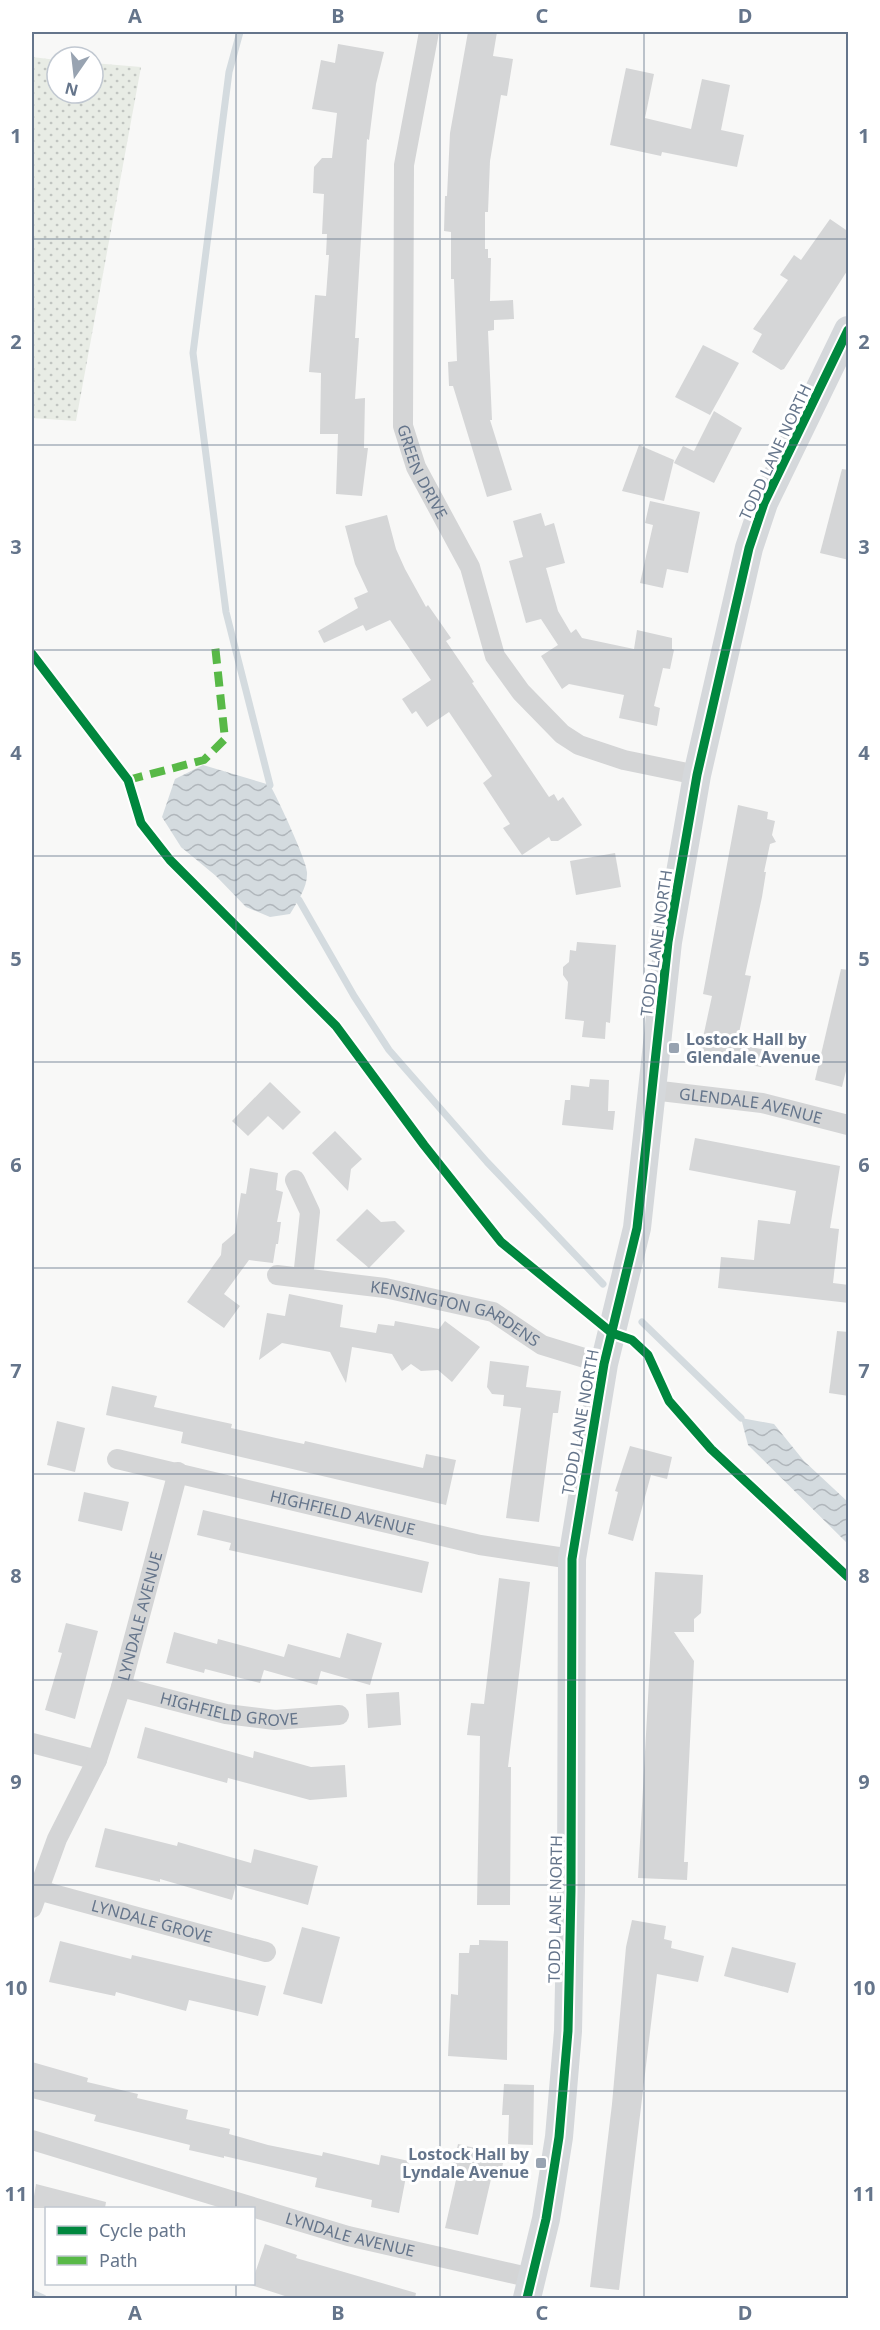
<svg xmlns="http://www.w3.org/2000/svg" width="880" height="2330" font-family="'Noto Sans',sans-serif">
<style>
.grass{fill:url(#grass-dots)}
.water{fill:url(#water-waves)}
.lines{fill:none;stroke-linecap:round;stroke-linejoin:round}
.stream{stroke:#d4dbdf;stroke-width:7}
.building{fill:#d5d6d7}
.street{stroke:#d4d5d6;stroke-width:20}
.secondary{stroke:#d5d8db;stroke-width:28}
.quiet{stroke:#58b947;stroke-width:8;stroke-dasharray:15 8;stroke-linecap:butt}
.cycleway-casing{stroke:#fff;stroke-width:13}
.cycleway{stroke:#00873e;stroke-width:9}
.grid{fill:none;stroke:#65758b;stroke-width:1.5;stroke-opacity:0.55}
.poi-dot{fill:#98a3b1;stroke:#fff;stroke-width:2}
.labels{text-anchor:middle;stroke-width:6;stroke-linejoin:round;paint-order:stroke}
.street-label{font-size:16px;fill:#65758b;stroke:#fff}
.poi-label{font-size:16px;font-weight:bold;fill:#65758b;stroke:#fff;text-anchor:start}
.neatline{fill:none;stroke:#65758b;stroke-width:2}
.grid-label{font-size:20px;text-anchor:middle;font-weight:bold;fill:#65758b}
</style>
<defs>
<pattern id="grass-dots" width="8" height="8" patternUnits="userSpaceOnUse" patternTransform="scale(1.5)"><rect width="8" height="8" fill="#e8ece5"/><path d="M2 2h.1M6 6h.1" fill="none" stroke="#c0c4c0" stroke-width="1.8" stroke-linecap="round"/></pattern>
<pattern id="water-waves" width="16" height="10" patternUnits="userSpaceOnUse" patternTransform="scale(1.5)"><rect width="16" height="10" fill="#d4dbdf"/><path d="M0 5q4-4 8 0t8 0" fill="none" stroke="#b0b6bb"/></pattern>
</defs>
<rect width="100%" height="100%" fill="#f8f8f7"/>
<!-- grass -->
<path class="grass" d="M32 57 57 60V93H93V63L141 67 76 421 32 418Z"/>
<!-- water -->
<g class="water">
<path d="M203 765 270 785C277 797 307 861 307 872 308 887 297 902 290 914L270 917 246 907 216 876 181 847 162 817 175 779Z"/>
<path d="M741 1418 774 1424 804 1461 848 1502V1544L748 1445Z"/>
</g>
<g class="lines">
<!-- stream -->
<g class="stream">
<path d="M240 32 229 72 193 353 226 612 270 785"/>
<path d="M299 900 354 996 389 1050 487 1162 603 1284"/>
<path d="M642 1322 741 1418"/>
<path d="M32 2293 43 2298"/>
</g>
</g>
<!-- building -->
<g class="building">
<path d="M468 32H497L493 56 513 59 507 96 501 95 490 161 488 212H485V249H488V258H491L490 301 513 300 514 319 494 320V330L488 331 492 420H490L512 490 487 497 453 386H449L448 362 457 361 454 279H451V232L444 231 445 196H447L450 133Z"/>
<path d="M338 44 384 52 376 84 369 140 367 139 355 338H359L355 399 365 398 364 448H368L362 496 336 494 338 434H320L321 373 309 372 315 295 326 296 329 255H326L327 234H322L324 194 313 193 314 167 322 158H332L337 113 312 109 321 60 335 63Z"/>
<path d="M626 68 654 74 645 118 691 129 702 79 730 85 721 130 744 135 737 167 662 152 661 156 610 145Z"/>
<path d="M830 219 849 232V268L784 369 781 370 752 352 762 334 753 329 788 280 780 275 794 255 801 260Z"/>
<path d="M703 345 739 363 710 415 675 397Z"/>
<path d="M714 411 742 428 714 483 674 463 683 446 694 451Z"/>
<path d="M639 445 674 460 664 501 622 491Z"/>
<path d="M842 469 849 470V560L820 553Z"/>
<path d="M650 501 700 512 688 573 667 569 663 588 640 583 653 525 645 523Z"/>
<path d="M541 513 545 526 554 523 565 563 546 568 558 611 571 633 576 629 582 638 634 649 637 630 672 638V649L674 650 670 669 663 668 654 706 660 708 657 726 619 718 624 695 569 684 562 689 541 656 558 645 541 619 526 623 509 561 523 557 513 521Z"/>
<path d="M387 515 396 549 405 569 426 607 428 605 451 638 446 641 474 682 472 683 549 797 554 794 558 801 563 797 582 825 558 841H551L549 837 522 855 503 828 510 824 483 783 492 776 449 712 427 727 416 711 412 714 402 699 431 680 390 620 366 631 363 625 324 643 318 631 358 608 354 598 368 592 355 564 345 526Z"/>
<path d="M738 805 768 812 767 819 775 821 772 835 776 842 770 844 764 872H766L762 897 745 975 751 976 739 1033 744 1035 742 1045 765 1050 761 1067 699 1056 712 996 703 994Z"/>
<path d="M615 853 621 887 576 895 570 861Z"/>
<path d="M577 942 616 945 610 1023 606 1022 605 1039 582 1037 584 1021 565 1019 568 982 563 975V967L569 962 570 950 576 951Z"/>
<path d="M841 969 849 970V1059L842 1087 815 1080Z"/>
<path d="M590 1079 609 1080 608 1111H615L613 1130 562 1125 565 1100H570L571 1085 589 1087Z"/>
<path d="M270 1082 301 1112 283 1130 268 1116 248 1136 232 1121Z"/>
<path d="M335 1131 362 1159 351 1169 348 1191 312 1153Z"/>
<path d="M695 1138 840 1166 830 1228 839 1229 833 1283 849 1285V1303L718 1288 721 1257 754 1260 758 1220 790 1224 796 1191 689 1170Z"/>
<path d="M250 1168 278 1173 276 1190 283 1192 277 1222H281L278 1244H276L273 1263 249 1260 224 1294 240 1306 224 1328 187 1302 221 1255 222 1244 235 1233 241 1193 246 1194Z"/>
<path d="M367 1209 381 1222 395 1221 405 1231 369 1268 336 1240Z"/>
<path d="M289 1294 343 1305 340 1327 376 1333 378 1324 394 1326 395 1321 439 1329 445 1321 480 1347 452 1382 438 1370 421 1371 411 1364 402 1371 392 1354 352 1347 346 1383 330 1352 282 1343 259 1360 267 1313 285 1316Z"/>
<path d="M837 1331 849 1332V1396L829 1393Z"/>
<path d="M490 1361 529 1366 526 1387 561 1391 558 1413H553L539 1522 506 1518 521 1408 503 1406 504 1395 492 1394 487 1387Z"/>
<path d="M112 1386 157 1396 154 1407 232 1424 231 1428 276 1438 304 1444 305 1441 423 1468 426 1454 456 1460 446 1505 181 1443 183 1432 106 1415Z"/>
<path d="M57 1421 85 1428 75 1472 47 1465Z"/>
<path d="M630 1446 672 1457 667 1479 651 1475 633 1541 608 1534 618 1492 615 1491Z"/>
<path d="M84 1492 129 1502 122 1531 78 1521Z"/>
<path d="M203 1510 429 1562 422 1593 229 1550 231 1543 197 1535Z"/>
<path d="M655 1572 703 1575 701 1613 694 1619V1632H674L694 1661 684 1862H688L687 1880 638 1878Z"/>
<path d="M499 1578 530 1582 508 1767H511L510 1905H477L480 1736 467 1735 471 1703 484 1704Z"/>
<path d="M66 1623 98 1631 75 1719 45 1710 62 1653 58 1652Z"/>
<path d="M174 1632 217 1644 218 1639 284 1657 288 1644 340 1658 347 1633 382 1643 370 1685 321 1671 317 1685 264 1670 260 1683 205 1669 204 1673 166 1663Z"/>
<path d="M399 1692 401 1725 368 1728 366 1694Z"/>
<path d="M145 1727 253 1758 254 1751 311 1767 345 1765 347 1797 310 1800 228 1778 227 1783 137 1758Z"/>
<path d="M105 1828 177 1846 178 1842 251 1863 254 1849 318 1866 308 1905 236 1885 232 1900 160 1879V1882L95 1867Z"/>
<path d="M632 1920 666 1926 664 1939 672 1941 671 1948 704 1956 698 1982 657 1974 619 2290 590 2287 612 2104 626 1947Z"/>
<path d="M302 1927 340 1937 322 2004 283 1994Z"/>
<path d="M479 1940 508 1941 507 2060 448 2056 451 1994 458 1995 459 1953H469L470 1945H479Z"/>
<path d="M60 1941 131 1959 132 1955 266 1986 258 2016 189 2000 186 2011 116 1992 115 1996 49 1982Z"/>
<path d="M732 1947 796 1963 788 1993 724 1976Z"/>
<path d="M32 2062 88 2078 87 2082 138 2094 137 2098 188 2110 186 2119 230 2129 229 2134 268 2145 322 2156 323 2152 379 2165 381 2155 409 2161 399 2213 371 2207 372 2200 315 2187 317 2178 224 2156V2158L189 2150 190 2145 94 2121 96 2115 32 2098Z"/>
<path d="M504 2084 534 2085 533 2145 508 2144 509 2115H502Z"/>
<path d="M458 2144 505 2155 499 2180 491 2179 478 2235 445 2228 458 2171 452 2170Z"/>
<path d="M36 2184 106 2202 105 2208H32Z"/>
<path d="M265 2244 297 2255 296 2258 416 2293 415 2298H291L251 2285Z"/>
</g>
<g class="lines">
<!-- street -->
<g class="street">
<path id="s1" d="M429 32 404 165 403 426 416 467 470 567 495 656 521 692 562 734 579 745 624 760 697 775"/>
<path id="s2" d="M652 1090 762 1103 848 1125"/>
<path d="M295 1180 310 1212 303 1278"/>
<path id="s3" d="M277 1275 385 1288 493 1312 542 1345 604 1364"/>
<path id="s4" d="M117 1459 480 1545 572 1559"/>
<path id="s5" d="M121 1687 226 1714 275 1720 339 1715"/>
<path d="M32 1743 97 1760"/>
<path id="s6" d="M38 1890 266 1952"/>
<path id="s7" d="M32 1908 57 1839 97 1760 121 1687 178 1472"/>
<path id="s8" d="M32 2140 348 2236 532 2278"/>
</g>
<!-- secondary -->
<path class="secondary" d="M527 2298 546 2219 559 2137 568 2031 571 1891 572 1559 604 1364 637 1228 668 942 697 775 749 548 764 503 848 330"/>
<!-- quiet -->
<path class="quiet" d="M128 780 204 760 225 739 215 645"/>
<!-- cycleway casing -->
<g class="cycleway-casing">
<g id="cycleway">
<path d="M32 654 128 780 141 823 170 860 336 1026 424 1145 501 1242 612 1333 632 1340 648 1355 669 1401 711 1449 848 1577"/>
<path d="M527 2298 546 2219 559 2137 568 2031 571 1891 572 1559 604 1364 637 1228 668 942 697 775 749 548 764 503 848 330"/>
</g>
</g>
<!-- cycleway -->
<use href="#cycleway" class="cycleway"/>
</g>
<!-- grid -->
<path class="grid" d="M236 32V2208M440 32V2298M644 32V2298M32 239H848M32 445H848M32 650H848M32 856H848M32 1062H848M32 1268H848M32 1474H848M32 1680H848M32 1885H848M32 2091H848M236 2284V2298"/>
<!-- markers -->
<g class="poi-dot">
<rect x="668" y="1042" width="12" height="12" rx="3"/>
<rect x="535" y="2157" width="12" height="12" rx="3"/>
</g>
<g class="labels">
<!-- street labels -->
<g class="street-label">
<text transform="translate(775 452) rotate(-65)" y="6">TODD LANE NORTH</text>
<text dy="6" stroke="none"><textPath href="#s1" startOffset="446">GREEN DRIVE</textPath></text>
<text transform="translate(656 943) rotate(-82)" y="6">TODD LANE NORTH</text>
<text dy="6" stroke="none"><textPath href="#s2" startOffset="100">GLENDALE AVENUE</textPath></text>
<text dy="6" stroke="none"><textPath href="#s3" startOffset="184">KENSINGTON GARDENS</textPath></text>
<text transform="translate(580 1422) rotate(-80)" y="6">TODD LANE NORTH</text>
<text dy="6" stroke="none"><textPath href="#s4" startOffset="232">HIGHFIELD AVENUE</textPath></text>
<text dy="6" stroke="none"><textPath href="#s7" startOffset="312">LYNDALE AVENUE</textPath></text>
<text dy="6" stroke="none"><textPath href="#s5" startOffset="111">HIGHFIELD GROVE</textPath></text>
<text transform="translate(555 1909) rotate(-89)" y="6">TODD LANE NORTH</text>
<text dy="6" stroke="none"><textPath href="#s6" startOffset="118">LYNDALE GROVE</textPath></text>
<text dy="6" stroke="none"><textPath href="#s8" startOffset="332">LYNDALE AVENUE</textPath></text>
</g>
<!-- poi labels -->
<g class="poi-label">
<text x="686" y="1045">Lostock Hall by<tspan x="686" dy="18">Glendale Avenue</tspan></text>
<text x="529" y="2160" text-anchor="end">Lostock Hall by<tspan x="529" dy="18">Lyndale Avenue</tspan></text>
</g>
</g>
<!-- border -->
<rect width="880" height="2330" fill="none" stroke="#ffffff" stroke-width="66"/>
<!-- legend -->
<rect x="45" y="2207" width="210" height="78" fill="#ffffff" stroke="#c1c8d1" stroke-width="1.5"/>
<rect x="57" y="2226" width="30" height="9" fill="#00873e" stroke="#c1c8d1" stroke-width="1.5"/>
<text x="99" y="2237" font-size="18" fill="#65758b">Cycle path</text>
<rect x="57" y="2256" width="30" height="9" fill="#58b947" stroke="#c1c8d1" stroke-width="1.5"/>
<text x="99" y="2267" font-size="18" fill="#65758b">Path</text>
<!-- north arrow -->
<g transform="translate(75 75) rotate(194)"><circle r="28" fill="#ffffff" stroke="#c1c8d1" stroke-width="1.5"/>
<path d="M0-4.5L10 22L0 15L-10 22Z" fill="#98a3b1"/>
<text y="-9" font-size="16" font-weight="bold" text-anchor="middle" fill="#65758b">N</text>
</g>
<rect x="33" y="33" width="814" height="2264" class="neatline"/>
<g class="grid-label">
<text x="135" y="23">A</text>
<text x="338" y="23">B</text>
<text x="542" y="23">C</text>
<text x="745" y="23">D</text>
<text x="16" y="143">1</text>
<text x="864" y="143">1</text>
<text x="16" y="349">2</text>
<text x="864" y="349">2</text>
<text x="16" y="554">3</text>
<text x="864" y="554">3</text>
<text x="16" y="760">4</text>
<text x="864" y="760">4</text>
<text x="16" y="966">5</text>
<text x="864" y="966">5</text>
<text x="16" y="1172">6</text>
<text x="864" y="1172">6</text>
<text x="16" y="1378">7</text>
<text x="864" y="1378">7</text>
<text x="16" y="1583">8</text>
<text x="864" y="1583">8</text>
<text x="16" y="1789">9</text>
<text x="864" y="1789">9</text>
<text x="16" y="1995">10</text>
<text x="864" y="1995">10</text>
<text x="16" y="2201">11</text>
<text x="864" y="2201">11</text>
<text x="135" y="2320">A</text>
<text x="338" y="2320">B</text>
<text x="542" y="2320">C</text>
<text x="745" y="2320">D</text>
</g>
</svg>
